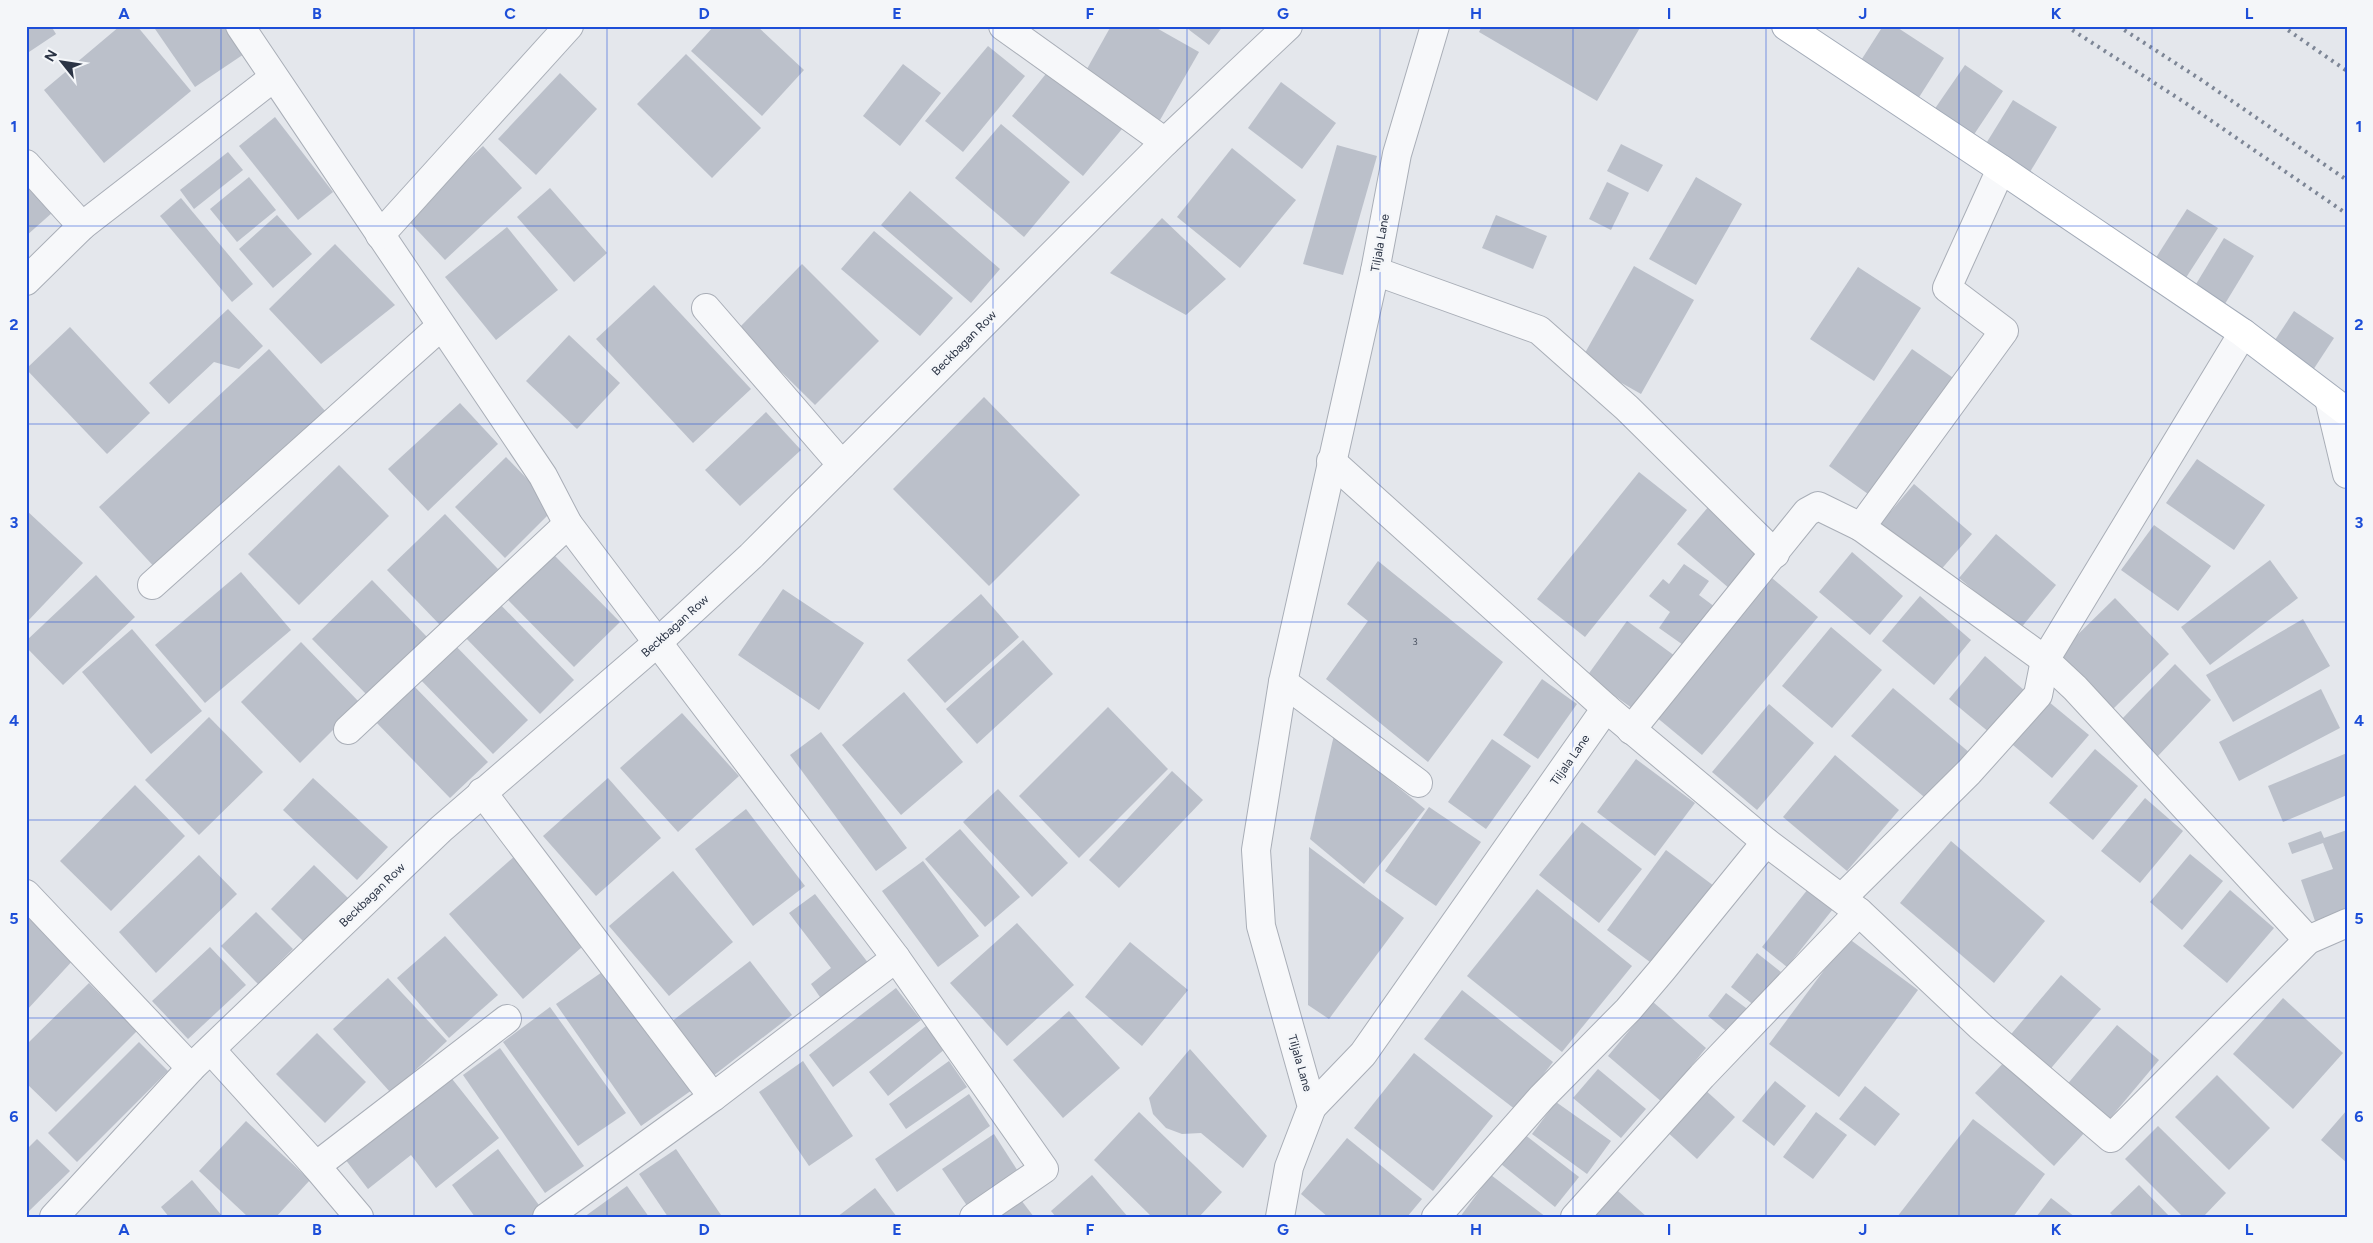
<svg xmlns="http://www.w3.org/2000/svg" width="2373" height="1243" font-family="Figtree,sans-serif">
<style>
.building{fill:#bbc0ca}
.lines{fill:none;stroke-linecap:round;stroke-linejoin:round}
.minor-casing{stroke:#a9aeb7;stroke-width:30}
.major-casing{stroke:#a3abb8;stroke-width:30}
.minor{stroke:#f7f8fa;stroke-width:28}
.major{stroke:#fff;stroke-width:28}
.rail{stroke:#7d8696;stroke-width:4;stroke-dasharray:2.5 5;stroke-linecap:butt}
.grid{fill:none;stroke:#1d4ed8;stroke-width:1;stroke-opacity:0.55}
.labels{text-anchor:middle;stroke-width:5;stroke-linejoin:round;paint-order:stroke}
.number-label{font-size:10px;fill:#4f5766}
.street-label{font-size:12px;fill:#2b3445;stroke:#f4f6f9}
.neatline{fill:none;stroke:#1d4ed8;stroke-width:2}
.grid-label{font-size:16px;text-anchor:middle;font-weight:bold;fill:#1d4ed8}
</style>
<rect width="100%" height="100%" fill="#e4e7ec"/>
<!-- building -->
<g class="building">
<path d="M26 26H51L56 34 26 54Z"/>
<path d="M120 26H137L191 91 104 163 44 90Z"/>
<path d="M153 26H230L247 52 195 87Z"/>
<path d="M714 26H757L804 70 762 116 691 51Z"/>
<path d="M1111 26H1153L1199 52 1160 120 1083 76Z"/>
<path d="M1184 26H1223L1209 45Z"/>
<path d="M1482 26H1641L1597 101 1479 32Z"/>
<path d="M1883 26H1895L1944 58 1916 102 1858 65Z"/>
<path d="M988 46 1025 76 963 152 925 121Z"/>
<path d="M686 54 761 128 712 178 637 104Z"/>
<path d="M903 64 941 93 900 146 863 116Z"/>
<path d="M1965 65 2003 91 1973 136 1934 110Z"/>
<path d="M1049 70 1122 129 1083 176 1012 116Z"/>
<path d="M560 73 597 109 536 175 498 139Z"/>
<path d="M1281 82 1336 123 1302 169 1248 128Z"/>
<path d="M2013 100 2057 127 2027 177 1982 150Z"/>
<path d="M275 117 333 192 298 220 239 146Z"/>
<path d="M1001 124 1070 182 1024 237 955 178Z"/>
<path d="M1621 144 1663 165 1648 192 1607 171Z"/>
<path d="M1337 145 1377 156 1343 275 1303 264Z"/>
<path d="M483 146 522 188 445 260 405 217Z"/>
<path d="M1232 148 1296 200 1240 268 1177 217Z"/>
<path d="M228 152 243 170 194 209 180 190Z"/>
<path d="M249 177 276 210 237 242 210 209Z"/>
<path d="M1696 177 1742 204 1696 285 1649 259Z"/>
<path d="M1607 182 1629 193 1611 230 1589 219Z"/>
<path d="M26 183 53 212 26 236Z"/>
<path d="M550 188 607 253 574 282 517 217Z"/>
<path d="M910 191 1000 269 971 303 881 225Z"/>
<path d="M181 198 253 284 232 302 160 216Z"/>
<path d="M2187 209 2218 228 2180 287 2150 267Z"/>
<path d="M277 215 312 254 273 288 239 249Z"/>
<path d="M1496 215 1547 236 1533 269 1482 248Z"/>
<path d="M1162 218 1226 279 1186 315 1110 273Z"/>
<path d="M507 227 558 290 496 340 445 277Z"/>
<path d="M874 231 953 298 920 336 841 269Z"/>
<path d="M2224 238 2254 256 2220 312 2190 294Z"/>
<path d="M335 244 395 305 321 364 269 309Z"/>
<path d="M802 264 879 341 815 405 738 329Z"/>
<path d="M1634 266 1694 300 1641 394 1581 360Z"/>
<path d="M1858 267 1921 308 1874 381 1810 339Z"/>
<path d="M654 285 751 389 693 443 596 339Z"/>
<path d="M228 309 263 346 239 369 214 362 169 404 149 383Z"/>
<path d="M2294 311 2334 338 2313 370 2273 343Z"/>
<path d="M70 327 150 413 107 454 26 369Z"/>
<path d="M569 335 620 383 577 429 526 381Z"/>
<path d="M269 349 327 413 158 571 99 507Z"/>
<path d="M1912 349 1959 382 1875 499 1829 466Z"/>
<path d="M984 397 1080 495 989 586 893 489Z"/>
<path d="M460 403 498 444 428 511 388 469Z"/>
<path d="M766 412 801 450 740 506 705 470Z"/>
<path d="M506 457 555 508 505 558 455 507Z"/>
<path d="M2197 459 2265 505 2234 550 2166 503Z"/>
<path d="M339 465 389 516 299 605 248 554Z"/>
<path d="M1639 472 1687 510 1585 637 1537 599Z"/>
<path d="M1914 484 1972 534 1938 573 1880 524Z"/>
<path d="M1709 506 1767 556 1736 594 1677 544Z"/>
<path d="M26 510 83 563 26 623Z"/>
<path d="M445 514 498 569 441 626 387 570Z"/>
<path d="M2154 525 2211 566 2178 611 2121 570Z"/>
<path d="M1996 534 2056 585 2020 629 1959 578Z"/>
<path d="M1852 552 1903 596 1870 635 1819 592Z"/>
<path d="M554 555 620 622 574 667 508 600Z"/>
<path d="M2270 560 2298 598 2210 665 2181 627Z"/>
<path d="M1378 561 1503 662 1428 762 1326 679 1368 621 1347 604Z"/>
<path d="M1684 564 1709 581 1699 595 1715 607 1686 647 1659 628 1670 612 1649 596 1663 579 1669 584Z"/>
<path d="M241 572 291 630 205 703 155 645Z"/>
<path d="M96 575 135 617 63 685 26 647V641Z"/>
<path d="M1772 578 1818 617 1702 755 1655 716Z"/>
<path d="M372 580 428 638 368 696 312 639Z"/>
<path d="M783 589 864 643 819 710 738 655Z"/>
<path d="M981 594 1019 637 945 703 907 660Z"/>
<path d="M1920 596 1971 640 1934 685 1882 641Z"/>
<path d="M2115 598 2169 654 2113 709 2059 653Z"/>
<path d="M495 599 574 680 540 714 461 633Z"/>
<path d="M2303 619 2330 666 2233 722 2206 675Z"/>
<path d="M1627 621 1675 656 1636 711 1587 676Z"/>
<path d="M1831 627 1882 670 1832 728 1782 686Z"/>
<path d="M132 629 202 711 151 754 82 672Z"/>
<path d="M449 639 528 720 493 754 414 673Z"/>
<path d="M1023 640 1053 674 977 744 946 709Z"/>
<path d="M301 642 360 703 300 763 241 702Z"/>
<path d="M1985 656 2025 691 1990 733 1949 699Z"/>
<path d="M2175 664 2211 700 2157 757 2120 721Z"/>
<path d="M1542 679 1577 704 1538 759 1503 735Z"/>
<path d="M410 682 488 762 450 798 373 719Z"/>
<path d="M1893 688 1970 753 1929 801 1851 736Z"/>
<path d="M2321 689 2340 728 2239 781 2219 742Z"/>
<path d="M904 692 963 762 901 815 842 745Z"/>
<path d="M2043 697 2089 735 2052 778 2007 740Z"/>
<path d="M1769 704 1814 743 1757 810 1712 772Z"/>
<path d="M1108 707 1168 769 1079 858 1019 796Z"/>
<path d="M682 713 739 776 678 832 620 768Z"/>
<path d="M209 717 263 772 199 835 145 780Z"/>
<path d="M821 732 907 848 876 871 790 755Z"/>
<path d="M1334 735 1425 809 1364 884 1310 839Z"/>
<path d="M1492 739 1531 766 1486 829 1448 802Z"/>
<path d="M2095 749 2138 786 2093 840 2049 803Z"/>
<path d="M2347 753V795L2283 822 2268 786Z"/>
<path d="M1835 755 1899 810 1847 871 1783 817Z"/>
<path d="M1636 759 1695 803 1655 856 1597 812Z"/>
<path d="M1172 771 1203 800 1119 888 1089 860Z"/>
<path d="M313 778 388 847 357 880 283 810Z"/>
<path d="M608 778 661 838 596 896 543 836Z"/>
<path d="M135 785 185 836 111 911 60 861Z"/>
<path d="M998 789 1068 863 1032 897 963 822Z"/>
<path d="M2145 798 2183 831 2140 883 2101 851Z"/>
<path d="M1429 807 1481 842 1436 906 1385 871Z"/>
<path d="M746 809 805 886 753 926 695 849Z"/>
<path d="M1582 822 1642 869 1599 923 1539 875Z"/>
<path d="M960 829 1020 897 985 927 925 859Z"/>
<path d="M2347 830V909L2315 921 2301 880 2333 869 2323 843 2292 854 2288 843 2321 831 2324 838Z"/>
<path d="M1951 841 2045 921 1994 983 1900 903Z"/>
<path d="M1309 847 1404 918 1329 1019 1308 1005Z"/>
<path d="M1666 850 1714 886 1654 965 1607 930Z"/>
<path d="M2190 854 2223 881 2182 930 2150 902Z"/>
<path d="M199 855 237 894 156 973 119 932Z"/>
<path d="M516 855 590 940 523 999 449 914Z"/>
<path d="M923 861 979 936 938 967 882 891Z"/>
<path d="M314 865 349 899 306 944 271 909Z"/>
<path d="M673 871 733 942 669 996 609 926Z"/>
<path d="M1537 889 1632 966 1562 1052 1467 976Z"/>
<path d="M1808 889 1833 909 1787 967 1762 947Z"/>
<path d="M2230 890 2274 928 2227 983 2183 946Z"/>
<path d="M815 894 869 964 822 1000 811 984 831 968 789 913Z"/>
<path d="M256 912 293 949 258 984 221 946Z"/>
<path d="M30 915 76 957 26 1011V920Z"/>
<path d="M1017 923 1074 985 1007 1046 950 983Z"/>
<path d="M445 936 498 995 449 1038 397 978Z"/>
<path d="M1848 938 1918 990 1839 1097 1769 1044Z"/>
<path d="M1130 942 1188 990 1142 1046 1085 997Z"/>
<path d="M210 947 246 985 188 1039 152 1001Z"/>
<path d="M1757 953 1781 972 1755 1006 1731 987Z"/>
<path d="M750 961 792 1015 713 1076 671 1022Z"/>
<path d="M608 968 692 1090 641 1126 556 1004Z"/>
<path d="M2061 975 2101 1009 2047 1073 2007 1039Z"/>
<path d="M388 978 447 1041 391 1093 333 1029Z"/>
<path d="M89 983 137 1031 56 1112 26 1083V1045Z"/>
<path d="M896 988 921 1020 833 1087 809 1055Z"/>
<path d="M1462 990 1553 1062 1516 1110 1424 1039Z"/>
<path d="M1726 993 1750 1011 1731 1035 1708 1016Z"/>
<path d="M2283 998 2343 1053 2293 1109 2233 1054Z"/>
<path d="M1653 1002 1706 1048 1662 1102 1608 1056Z"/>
<path d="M550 1007 626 1113 578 1146 503 1042Z"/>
<path d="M1069 1011 1120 1068 1063 1118 1013 1060Z"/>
<path d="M2117 1025 2159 1060 2107 1122 2065 1087Z"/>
<path d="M926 1026 945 1049 888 1096 869 1072Z"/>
<path d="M317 1033 366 1082 325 1123 276 1074Z"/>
<path d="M139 1042 168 1071 77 1162 48 1133Z"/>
<path d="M500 1048 584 1166 545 1193 463 1075Z"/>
<path d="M1190 1049 1267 1136 1243 1168 1201 1133 1182 1134 1166 1128 1153 1114 1149 1098Z"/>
<path d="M1414 1053 1493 1116 1433 1191 1354 1128Z"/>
<path d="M2009 1057 2086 1131 2054 1166 1975 1093Z"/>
<path d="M803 1061 853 1136 809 1166 759 1092Z"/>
<path d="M949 1061 967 1087 906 1129 889 1104Z"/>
<path d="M1598 1069 1646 1109 1621 1138 1573 1098Z"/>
<path d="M449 1075 499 1138 436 1188 411 1155 368 1189 345 1159Z"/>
<path d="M2217 1075 2270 1128 2229 1170 2175 1117Z"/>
<path d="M1775 1081 1806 1106 1774 1146 1742 1121Z"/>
<path d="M1865 1086 1900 1114 1875 1146 1839 1119Z"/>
<path d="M1703 1088 1735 1117 1697 1159 1665 1130Z"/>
<path d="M969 1094 990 1126 897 1192 875 1159Z"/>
<path d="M1556 1102 1611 1141 1587 1174 1532 1134Z"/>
<path d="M2347 1110V1163L2321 1140Z"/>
<path d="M1139 1112 1222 1192 1199 1217H1152L1094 1160Z"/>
<path d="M1816 1112 1847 1135 1813 1179 1783 1157Z"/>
<path d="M1973 1119 2045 1174 2013 1217H1897Z"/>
<path d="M246 1121 310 1180 276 1217H248L199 1171Z"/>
<path d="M2158 1126 2226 1193 2203 1217H2183L2125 1159Z"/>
<path d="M994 1134 1021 1176 970 1210 942 1169Z"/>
<path d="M1524 1134 1579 1177 1555 1207 1501 1164Z"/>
<path d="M1347 1138 1422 1199 1407 1217H1328L1301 1194Z"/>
<path d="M37 1139 70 1171 26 1214V1150Z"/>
<path d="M498 1149 544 1212 538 1217H475L452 1185Z"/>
<path d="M676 1149 721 1215 718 1217H668L639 1174Z"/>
<path d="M1092 1175 1128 1217H1056L1051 1211Z"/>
<path d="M1491 1175 1546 1217H1460Z"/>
<path d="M192 1180 223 1217H169L161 1207Z"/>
<path d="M1609 1183 1647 1217H1594L1586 1210Z"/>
<path d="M2139 1185 2170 1217H2114L2110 1213Z"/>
<path d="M627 1186 649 1217H584Z"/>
<path d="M875 1188 897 1217H837Z"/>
<path d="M1018 1196 1034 1217H993Z"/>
<path d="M2051 1198 2075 1217H2036Z"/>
</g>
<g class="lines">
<!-- minor casing -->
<g class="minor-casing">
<g id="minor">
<path d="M240 26 543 476 568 524 896 958 1044 1169 974 1217"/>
<path d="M1003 26 1165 142"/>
<path d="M26 164 82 226"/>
<path d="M2001 169 1947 288 2004 331 1861 527 2045 660 2075 688 2308 940"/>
<path d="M380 235 569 26"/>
<path d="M1375 271 1539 330 1627 408 1775 554"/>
<path d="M26 281 82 226 273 78"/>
<path d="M706 308 842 465"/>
<path d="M2329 399 2347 474"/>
<path d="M152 585 440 327"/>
<path d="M1283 682 1418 783"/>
<path d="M1606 708 1766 842 1859 912 1980 1026 2111 1138 2308 940 2347 923"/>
<path d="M348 730 568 524"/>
<path d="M1631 730 1807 512 1818 506 1861 527"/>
<path d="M482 792 713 1097"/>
<path d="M26 894 191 1068"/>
<path d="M1842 898 1969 772 2038 695 2045 660 2243 333"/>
<path d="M211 1050 316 1166 359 1217"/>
<path d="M1312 1107 1363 1054 1606 708 1331 461"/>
<path d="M316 1166 507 1019"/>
<path d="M54 1217 191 1068 441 829 658 642 751 556 1165 142 1288 26"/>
<path d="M547 1217 713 1097 896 958"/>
<path d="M1280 1217 1289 1167 1312 1107 1261 926 1256 850 1283 682 1375 271 1397 154 1435 26"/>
<path d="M1436 1217 1542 1097 1628 1010 1662 970 1766 842"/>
<path d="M1575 1217 1702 1076 1859 912"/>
</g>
</g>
<!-- major casing -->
<g class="major-casing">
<path id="major" d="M1786 26 2001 169 2243 333 2347 412"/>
</g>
<!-- minor -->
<use href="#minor" class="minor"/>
<!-- major -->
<use href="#major" class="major"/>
<!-- rail -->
<g class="rail">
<path d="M2066 26 2184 102 2347 214"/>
<path d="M2118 26 2200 79 2347 180"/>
<path d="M2282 26 2347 71"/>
<path d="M2344 26 2347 28"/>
</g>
</g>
<!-- grid -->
<path class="grid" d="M221 26V1217M414 26V1217M607 26V1217M800 26V1217M993 26V1217M1187 26V1217M1380 26V1217M1573 26V1217M1766 26V1217M1959 26V1217M2152 26V1217M26 226H2347M26 424H2347M26 622H2347M26 820H2347M26 1018H2347"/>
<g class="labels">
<!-- number labels -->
<g class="number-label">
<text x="1415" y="645">3</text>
</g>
<!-- street labels -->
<g class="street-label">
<text transform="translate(1380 243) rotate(-80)" y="4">Tiljala Lane</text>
<text transform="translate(964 343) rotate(-45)" y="4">Beckbagan Row</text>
<text transform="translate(675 626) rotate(-42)" y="4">Beckbagan Row</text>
<text transform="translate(1570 760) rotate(-55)" y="4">Tiljala Lane</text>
<text transform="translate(372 895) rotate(-44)" y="4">Beckbagan Row</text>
<text transform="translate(1300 1063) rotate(74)" y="4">Tiljala Lane</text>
</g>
</g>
<!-- border -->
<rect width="2373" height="1243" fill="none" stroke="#f4f6f9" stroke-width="55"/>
<!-- north arrow -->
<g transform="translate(62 62) rotate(300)" stroke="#f4f6f9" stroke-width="4" paint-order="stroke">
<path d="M0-4L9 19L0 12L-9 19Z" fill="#2b3445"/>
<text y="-8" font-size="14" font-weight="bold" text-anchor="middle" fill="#2b3445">N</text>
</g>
<rect x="28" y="28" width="2318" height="1188" class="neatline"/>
<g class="grid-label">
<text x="124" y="19">A</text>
<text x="317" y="19">B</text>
<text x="510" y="19">C</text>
<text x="704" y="19">D</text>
<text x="897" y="19">E</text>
<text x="1090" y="19">F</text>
<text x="1283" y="19">G</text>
<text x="1476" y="19">H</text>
<text x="1669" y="19">I</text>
<text x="1863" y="19">J</text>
<text x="2056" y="19">K</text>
<text x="2249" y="19">L</text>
<text x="14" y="132">1</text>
<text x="2359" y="132">1</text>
<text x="14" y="330">2</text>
<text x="2359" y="330">2</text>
<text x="14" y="528">3</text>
<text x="2359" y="528">3</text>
<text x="14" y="726">4</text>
<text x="2359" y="726">4</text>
<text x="14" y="924">5</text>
<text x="2359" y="924">5</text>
<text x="14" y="1122">6</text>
<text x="2359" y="1122">6</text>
<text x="124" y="1235">A</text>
<text x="317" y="1235">B</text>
<text x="510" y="1235">C</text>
<text x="704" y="1235">D</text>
<text x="897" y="1235">E</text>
<text x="1090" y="1235">F</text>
<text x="1283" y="1235">G</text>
<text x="1476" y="1235">H</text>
<text x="1669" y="1235">I</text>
<text x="1863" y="1235">J</text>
<text x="2056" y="1235">K</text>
<text x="2249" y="1235">L</text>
</g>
</svg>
